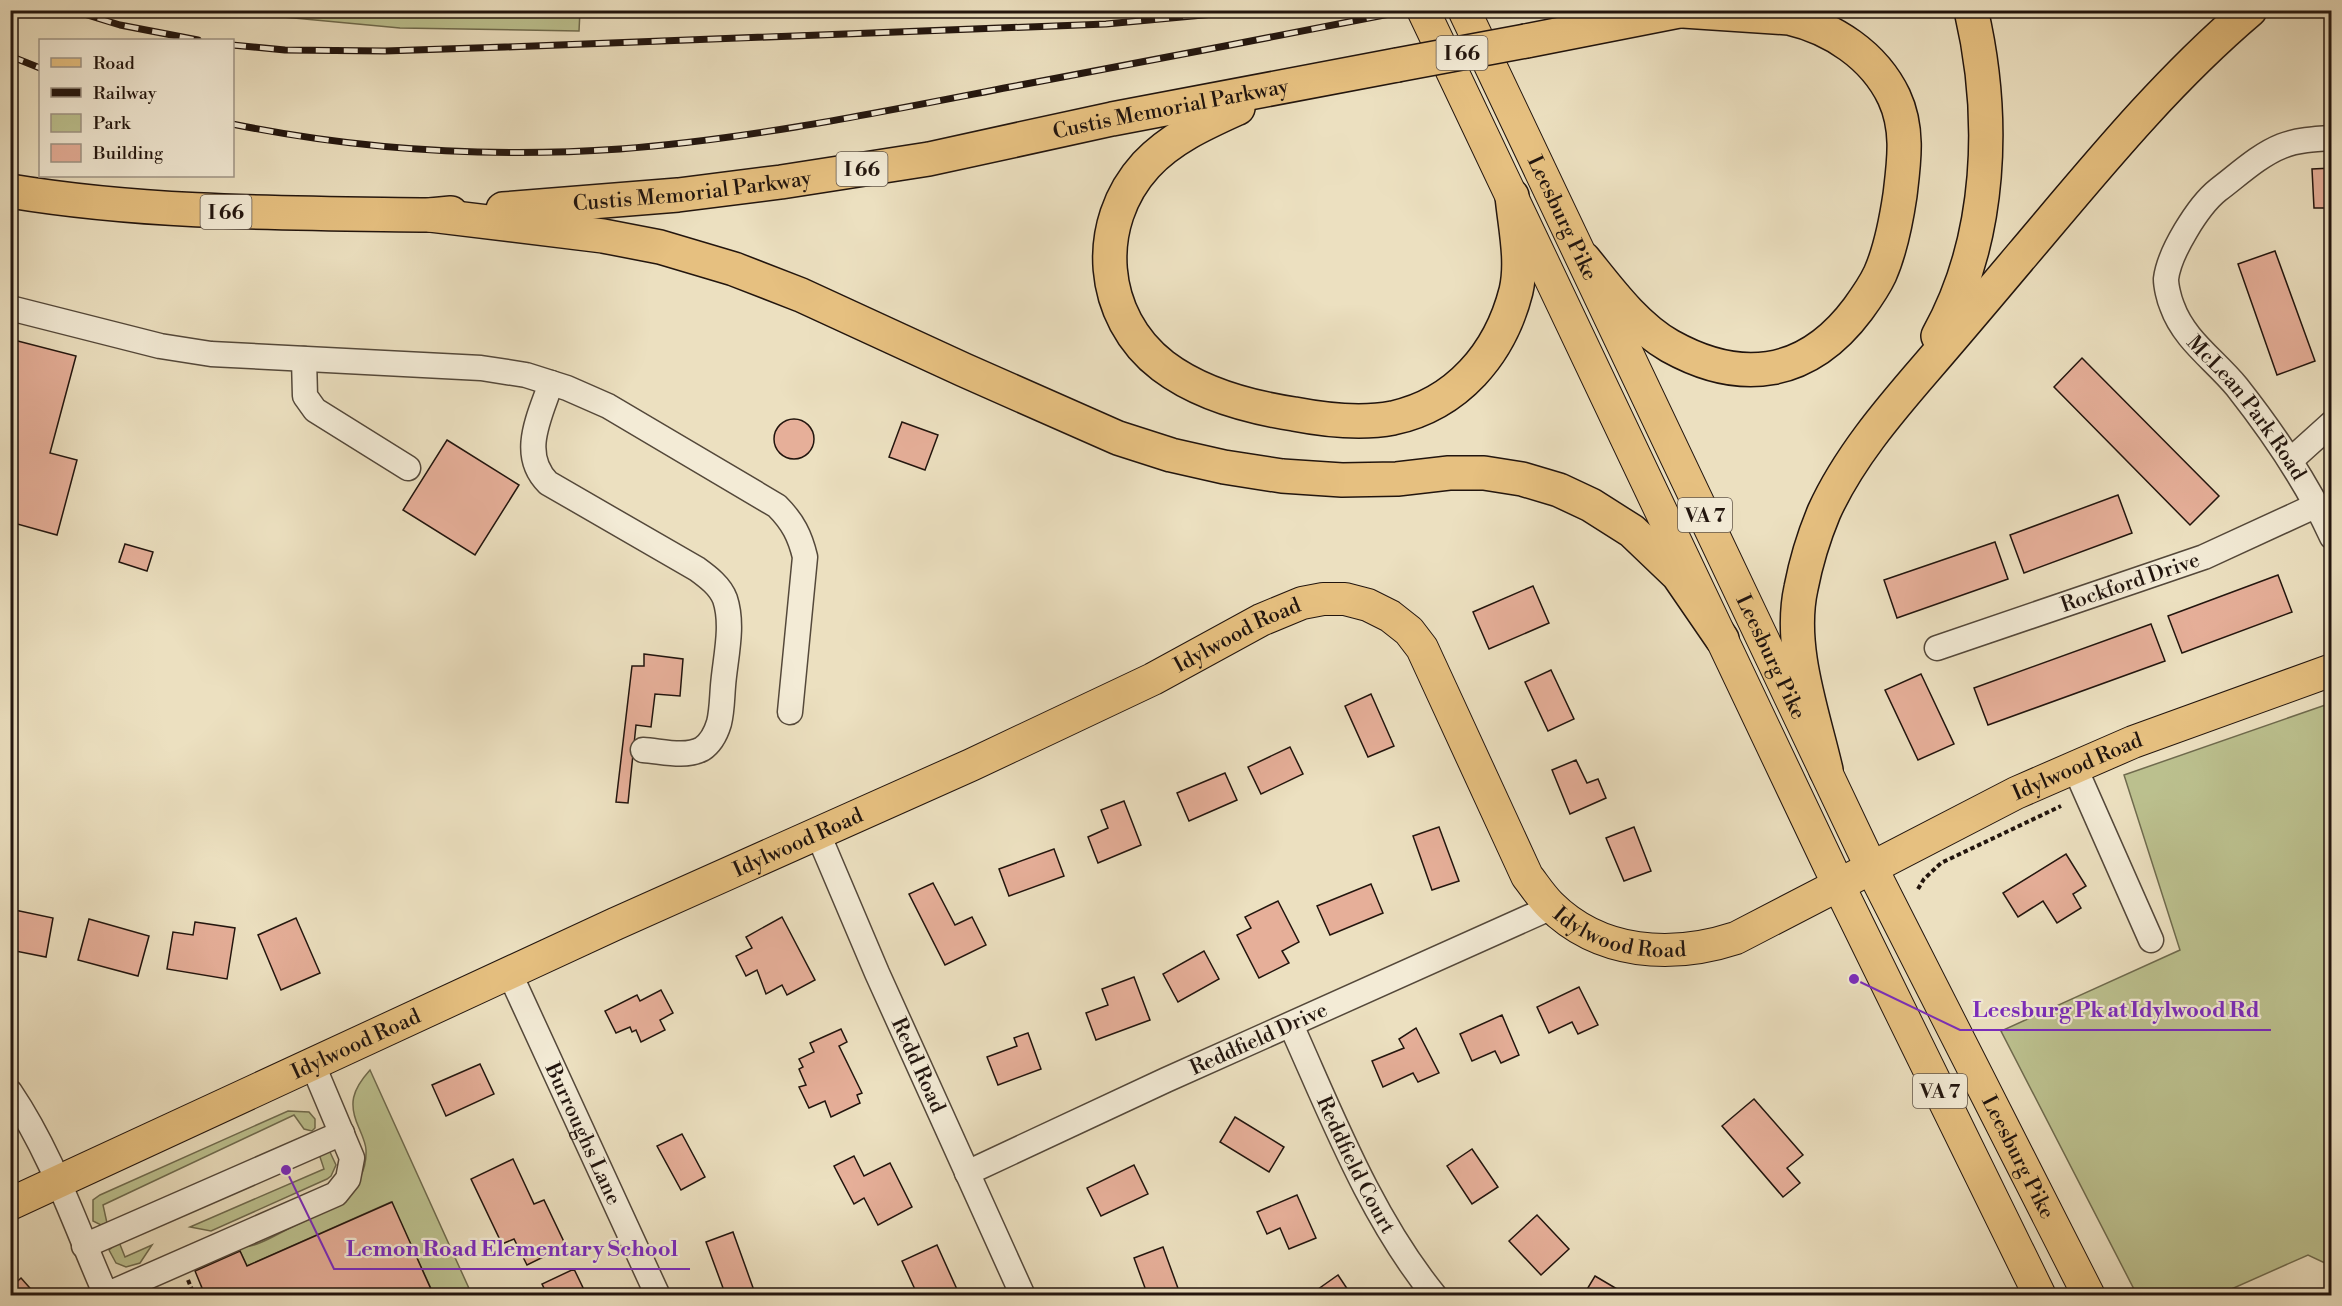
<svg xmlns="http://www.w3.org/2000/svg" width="2342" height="1306" font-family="'Libre Bodoni',serif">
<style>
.green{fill:#bcc18f;stroke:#6f6b4e;stroke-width:1.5}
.building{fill:#e6af99;stroke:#22150e;stroke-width:1.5}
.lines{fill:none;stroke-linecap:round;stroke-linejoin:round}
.minor-casing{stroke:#54483a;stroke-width:27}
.major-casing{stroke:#22150e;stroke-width:34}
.highway-casing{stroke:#22150e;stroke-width:36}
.path{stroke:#22150e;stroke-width:4;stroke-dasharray:4.5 3;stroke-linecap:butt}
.minor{stroke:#f3ebd6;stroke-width:24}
.major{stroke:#e6c080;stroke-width:32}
.highway{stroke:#e6c080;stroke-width:33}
.rail-casing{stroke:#22150e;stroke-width:7}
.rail{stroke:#f3ebd6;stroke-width:4.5;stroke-dasharray:14;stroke-linecap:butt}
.highway-bridge-casing{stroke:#22150e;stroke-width:36;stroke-linecap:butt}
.highway-bridge{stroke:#e6c080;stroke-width:33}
.labels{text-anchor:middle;stroke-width:4.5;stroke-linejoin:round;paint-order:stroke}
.shield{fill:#f3ebd6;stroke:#61554a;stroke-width:1.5}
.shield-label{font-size:20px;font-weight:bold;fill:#22150e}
.street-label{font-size:21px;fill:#22150e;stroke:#f3ebd6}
.leader{fill:none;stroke:#7b2cbf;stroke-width:2}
.callout-dot{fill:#7b2cbf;stroke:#f3ebd6;stroke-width:2}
.callout-label{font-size:22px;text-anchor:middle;font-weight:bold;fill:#7b2cbf;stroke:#f3ebd6;stroke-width:4.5;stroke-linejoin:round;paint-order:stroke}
</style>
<rect width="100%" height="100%" fill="#ece0c0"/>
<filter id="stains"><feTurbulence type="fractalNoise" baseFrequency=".00333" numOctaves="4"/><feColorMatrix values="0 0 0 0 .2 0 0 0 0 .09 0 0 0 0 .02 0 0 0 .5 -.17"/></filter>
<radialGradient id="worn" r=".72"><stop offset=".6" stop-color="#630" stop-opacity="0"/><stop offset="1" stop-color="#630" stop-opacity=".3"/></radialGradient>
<!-- green -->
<g class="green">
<path d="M219 11 580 10V11L579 31 400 28Z"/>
<path d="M2331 703V1264H2327L2308 1255 2218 1295H2137L2001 1031 2180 950 2124 775Z"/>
<path d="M370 1070 472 1295H434L391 1202 247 1266 238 1247C256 1249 278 1233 294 1226 325 1212 368 1192 366 1150 366 1144 362 1135 359 1128 348 1104 352 1090 370 1070Z"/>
<path d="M288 1111 309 1112 315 1119V1128L312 1131 304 1129 294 1115 103 1205 107 1223 101 1225 93 1221V1200L100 1195Z"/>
<path d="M329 1150 336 1165 331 1176 327 1179 211 1231 190 1227 324 1169 319 1154Z"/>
<path d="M119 1242 125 1257 152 1245 140 1263 126 1267 116 1263 109 1250Z"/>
</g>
<!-- building -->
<g class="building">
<path d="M2332 168V208H2314L2312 169Z"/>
<path d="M2275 251 2315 361 2277 375 2238 264Z"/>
<path d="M10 339 76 356 50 453 77 460 57 535 10 522Z"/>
<path d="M2082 358 2219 496 2190 525 2054 387Z"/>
<circle cx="794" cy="439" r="20"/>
<path d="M902 422 938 435 925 470 889 457Z"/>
<path d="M447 440 519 485 475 555 403 510Z"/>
<path d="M2118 495 2132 533 2024 573 2010 535Z"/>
<path d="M1995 542 2008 579 1897 618 1884 580Z"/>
<path d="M125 544 153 552 147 571 119 562Z"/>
<path d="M2278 575 2292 612 2182 653 2168 616Z"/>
<path d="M1533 586 1549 623 1489 649 1473 612Z"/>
<path d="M2151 624 2165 661 1988 725 1974 688Z"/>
<path d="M644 654 683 659 680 696 655 694 651 727 636 725 628 803 616 802 632 666H644Z"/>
<path d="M1551 670 1574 719 1548 731 1525 682Z"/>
<path d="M1921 674 1954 744 1918 760 1885 690Z"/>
<path d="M1371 694 1394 746 1368 757 1345 706Z"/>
<path d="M1290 747 1303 774 1261 794 1248 767Z"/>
<path d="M1576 760 1587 783 1598 779 1606 798 1570 814 1552 770Z"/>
<path d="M1225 773 1237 800 1189 821 1177 793Z"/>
<path d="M1124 801 1141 845 1098 863 1088 837 1108 828 1101 810Z"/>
<path d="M1439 827 1459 881 1432 890 1413 836Z"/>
<path d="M1634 827 1651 871 1624 881 1606 838Z"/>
<path d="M1054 849 1064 876 1009 896 999 869Z"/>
<path d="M2066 854 2086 886 2073 894 2081 908 2057 923 2043 901 2018 917 2003 893Z"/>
<path d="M933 883 955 925 972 917 986 945 945 965 909 894Z"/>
<path d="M1371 884 1383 913 1330 935 1317 906Z"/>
<path d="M1278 901 1299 942 1282 951 1289 963 1259 978 1237 935 1251 928 1245 917Z"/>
<path d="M10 909 53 918 46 957 10 950Z"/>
<path d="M782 917 815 980 787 995 782 985 766 994 757 970 746 976 736 956 752 948 746 937Z"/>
<path d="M296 918 320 973 281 990 258 935Z"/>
<path d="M89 919 149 936 138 976 78 960Z"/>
<path d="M195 922 235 928 227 979 167 969 173 932 193 935Z"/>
<path d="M1204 951 1219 979 1178 1002 1163 974Z"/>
<path d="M1134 977 1150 1020 1096 1040 1086 1013 1108 1005 1102 989Z"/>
<path d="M1579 987 1598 1025 1578 1034 1572 1022 1549 1033 1537 1007Z"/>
<path d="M661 990 673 1013 660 1020 665 1030 641 1042 636 1030 632 1032 630 1027 616 1033 605 1011 637 995 640 1001Z"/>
<path d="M1502 1015 1519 1055 1501 1063 1495 1051 1472 1061 1460 1034Z"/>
<path d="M1416 1028 1439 1073 1418 1082 1413 1073 1383 1087 1372 1061 1404 1048 1399 1039Z"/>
<path d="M841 1029 847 1042 839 1046 862 1093 857 1095 860 1103 831 1117 825 1101 809 1108 799 1087 806 1085 799 1069 803 1067 799 1059 814 1052 810 1043Z"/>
<path d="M1028 1033 1041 1069 998 1085 987 1057 1017 1046 1014 1038Z"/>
<path d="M480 1064 494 1094 446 1116 432 1085Z"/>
<path d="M1754 1099 1803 1155 1787 1168 1800 1183 1783 1197 1722 1126Z"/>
<path d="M1235 1117 1284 1147 1269 1172 1220 1142Z"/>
<path d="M682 1134 705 1177 681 1190 657 1146Z"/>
<path d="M1472 1149 1498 1187 1472 1204 1447 1166Z"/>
<path d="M854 1156 864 1176 890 1163 912 1207 878 1225 864 1198 854 1204 834 1166Z"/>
<path d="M513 1159 534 1204 544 1200 566 1246 527 1265 514 1239 502 1244 471 1179Z"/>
<path d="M1134 1165 1148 1194 1101 1216 1087 1188Z"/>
<path d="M1297 1195 1316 1238 1289 1249 1280 1228 1267 1234 1257 1212Z"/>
<path d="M392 1202 434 1296H345L342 1289 329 1296H185L202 1288 195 1271 240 1251 247 1266Z"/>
<path d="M1537 1215 1569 1249 1541 1275 1509 1241Z"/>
<path d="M733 1232 756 1296H726L706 1242Z"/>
<path d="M937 1245 960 1296H918L902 1261Z"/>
<path d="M1163 1247 1179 1291 1168 1296H1148L1134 1258Z"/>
<path d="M574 1269 587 1296H548L542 1284Z"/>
<path d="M1338 1275 1352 1296H1316L1314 1292Z"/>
<path d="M1595 1276 1629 1296H1583Z"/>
<path d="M21 1278 37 1296H10V1288Z"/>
</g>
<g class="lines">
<!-- minor casing -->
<g class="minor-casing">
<g id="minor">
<path id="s1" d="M2332 138C2315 139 2297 140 2282 146 2259 155 2238 175 2218 190 2198 206 2169 253 2166 279 2166 286 2169 299 2172 306 2184 340 2215 360 2237 387 2274 434 2307 482 2332 537"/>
<path d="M10 308 160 346 211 354 481 368 526 375 567 388 608 406 777 506C793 522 800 536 805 557L790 712"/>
<path d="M304 359 305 396 315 410 408 468"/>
<path d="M551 383C540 416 519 454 548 483L697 569C708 577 720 586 725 599 734 626 725 659 723 686 722 698 722 711 719 723 716 733 711 743 702 749 685 758 661 751 643 750"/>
<path d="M2291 460 2332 423"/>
<path id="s2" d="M1937 648 2204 557 2317 505"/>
<path d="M2075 768 2151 940"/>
<path id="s3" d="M818 834 877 973 1023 1296"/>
<path id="s4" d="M509 972 658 1296"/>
<path id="s5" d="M1291 1025C1332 1116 1371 1218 1435 1296"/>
<path d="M10 1092C52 1154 76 1227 106 1295L336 1194 348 1179 352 1158 312 1063"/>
<path id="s6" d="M967 1173 1166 1080 1552 907"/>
<path d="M84 1246 342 1133"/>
</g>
</g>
<!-- major casing -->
<g class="major-casing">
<g id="major">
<path d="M1423 10 1839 886 2040 1296"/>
<path id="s7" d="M1464 10 1871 867 2089 1296"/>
<path id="s8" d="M10 1204 615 924 971 765 1153 679 1261 620 1302 603 1323 599H1345L1368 605 1390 616 1409 631 1422 648 1527 876C1534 885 1541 896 1550 905 1600 955 1672 959 1736 938L2016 793 2133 742 2332 670"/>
</g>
</g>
<!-- highway casing -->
<g class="highway-casing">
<g id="highway">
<path d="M1526 41 1684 10"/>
<path d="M1238 108C1205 123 1171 138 1146 165 1092 224 1099 317 1163 366 1200 394 1248 407 1294 414 1325 420 1361 424 1393 418 1457 404 1500 354 1516 291 1523 261 1515 227 1512 196"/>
<path d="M10 191C149 214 290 213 430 215L451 213"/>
<path id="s9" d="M503 209 678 195 781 182 929 159 1112 119 1397 65"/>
<path d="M430 215 603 236 660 247 734 269 801 295 964 370 1118 438 1171 455 1224 467 1282 476 1342 480 1397 479 1449 473H1484L1522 479 1559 490 1591 505 1632 531 1678 575 1722 639"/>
<path d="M1584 259C1609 290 1635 326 1670 346 1742 386 1808 376 1858 309 1866 298 1874 287 1880 274 1891 249 1896 222 1900 195 1904 162 1909 129 1894 97 1874 55 1832 28 1789 18L1683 11"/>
<path d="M1938 336C1992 239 1996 117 1971 10"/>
<path d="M1826 770C1813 713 1788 647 1801 588 1806 562 1814 536 1824 512 1848 459 1888 412 1926 368 1958 331 1990 293 2022 255 2094 170 2164 83 2250 10"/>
</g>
</g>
<!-- path -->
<g class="path">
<path d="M1918 889 1924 879 1941 863 2061 806"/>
<path d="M188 1280 193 1292"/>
</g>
<!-- minor -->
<use href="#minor" class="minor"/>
<!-- major -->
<use href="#major" class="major"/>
<!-- highway -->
<use href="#highway" class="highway"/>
<!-- rail casing -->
<g class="rail-casing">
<g id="rail">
<path d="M71 10 120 25 198 40"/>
<path d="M232 45 285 50 385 51 505 47 1106 24 1257 10"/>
<path d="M10 56 40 68"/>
<path d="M232 124C360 150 490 158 620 149 751 139 881 112 1010 87 1143 62 1277 36 1410 10"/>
</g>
</g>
<!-- rail -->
<use href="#rail" class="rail"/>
<!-- highway-bridge casing -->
<g class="highway-bridge-casing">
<path id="highway-bridge" d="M1397 65 1526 41"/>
</g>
<!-- highway-bridge -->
<use href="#highway-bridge" class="highway-bridge"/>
</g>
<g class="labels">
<!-- shield labels -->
<g class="shield">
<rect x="1436.5" y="36" width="51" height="34" rx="4.5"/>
<rect x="836.5" y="152" width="51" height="34" rx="4.5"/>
<rect x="200.5" y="195" width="51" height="34" rx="4.5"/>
<rect x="1678" y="498" width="54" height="34" rx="4.5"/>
<rect x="1913" y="1074" width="54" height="34" rx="4.5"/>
</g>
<g class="shield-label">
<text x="1462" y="60">I 66</text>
<text x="862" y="176">I 66</text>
<text x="226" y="219">I 66</text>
<text x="1705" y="522">VA 7</text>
<text x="1940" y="1098">VA 7</text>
</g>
<!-- street labels -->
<g class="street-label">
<text dy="7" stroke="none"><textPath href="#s9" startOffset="676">Custis Memorial Parkway</textPath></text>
<text dy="7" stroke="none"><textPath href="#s9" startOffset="190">Custis Memorial Parkway</textPath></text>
<text dy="7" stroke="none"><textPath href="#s7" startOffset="230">Leesburg Pike</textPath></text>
<text dy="7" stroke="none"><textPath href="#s1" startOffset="388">McLean Park Road</textPath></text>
<text dy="7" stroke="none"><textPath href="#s2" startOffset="204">Rockford Drive</textPath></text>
<text dy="7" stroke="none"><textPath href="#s8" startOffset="1353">Idylwood Road</textPath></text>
<text dy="7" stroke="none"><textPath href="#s7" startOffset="716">Leesburg Pike</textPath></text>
<text dy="7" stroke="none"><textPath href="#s8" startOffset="2432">Idylwood Road</textPath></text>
<text dy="7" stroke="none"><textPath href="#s8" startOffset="867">Idylwood Road</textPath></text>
<text dy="7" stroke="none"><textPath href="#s8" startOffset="1929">Idylwood Road</textPath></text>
<text dy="7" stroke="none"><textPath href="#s6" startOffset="321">Reddfield Drive</textPath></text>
<text dy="7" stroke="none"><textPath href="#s8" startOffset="381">Idylwood Road</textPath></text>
<text dy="7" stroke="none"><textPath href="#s3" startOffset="252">Redd Road</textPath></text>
<text dy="7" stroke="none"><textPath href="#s4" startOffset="178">Burroughs Lane</textPath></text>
<text dy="7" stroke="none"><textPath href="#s7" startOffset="1274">Leesburg Pike</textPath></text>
<text dy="7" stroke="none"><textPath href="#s5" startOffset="154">Reddfield Court</textPath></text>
</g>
</g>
<!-- callouts -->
<path class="leader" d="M1854 979L1960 1030H2271M286 1170L334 1269H690"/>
<g class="callout-dot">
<circle cx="1854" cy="979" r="6"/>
<circle cx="286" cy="1170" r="6"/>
</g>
<g class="callout-label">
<text x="2116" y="1017">Leesburg Pk at Idylwood Rd</text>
<text x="512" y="1256">Lemon Road Elementary School</text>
</g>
<!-- margin -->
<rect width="2342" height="1306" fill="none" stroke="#ece0c0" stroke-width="36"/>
<rect x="12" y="12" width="2318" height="1282" fill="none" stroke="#22150e" stroke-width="3"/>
<rect x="18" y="18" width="2306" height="1270" fill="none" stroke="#22150e" stroke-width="1.5"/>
<!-- legend -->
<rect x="39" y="39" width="195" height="138" fill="#f3ebd6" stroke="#9f9586" stroke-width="1.5"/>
<rect x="51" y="58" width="30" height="9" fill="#e6c080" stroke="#9f9586" stroke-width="1.5"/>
<text x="93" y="69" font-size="18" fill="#22150e">Road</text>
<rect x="51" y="88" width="30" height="9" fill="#22150e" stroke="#9f9586" stroke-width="1.5"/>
<text x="93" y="99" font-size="18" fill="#22150e">Railway</text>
<rect x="51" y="114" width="30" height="18" fill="#bcc18f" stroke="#9f9586" stroke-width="1.5"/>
<text x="93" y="129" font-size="18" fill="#22150e">Park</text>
<rect x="51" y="144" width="30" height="18" fill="#e6af99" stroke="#9f9586" stroke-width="1.5"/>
<text x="93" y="159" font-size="18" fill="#22150e">Building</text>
<rect width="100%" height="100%" filter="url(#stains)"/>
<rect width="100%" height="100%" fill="url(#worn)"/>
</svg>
